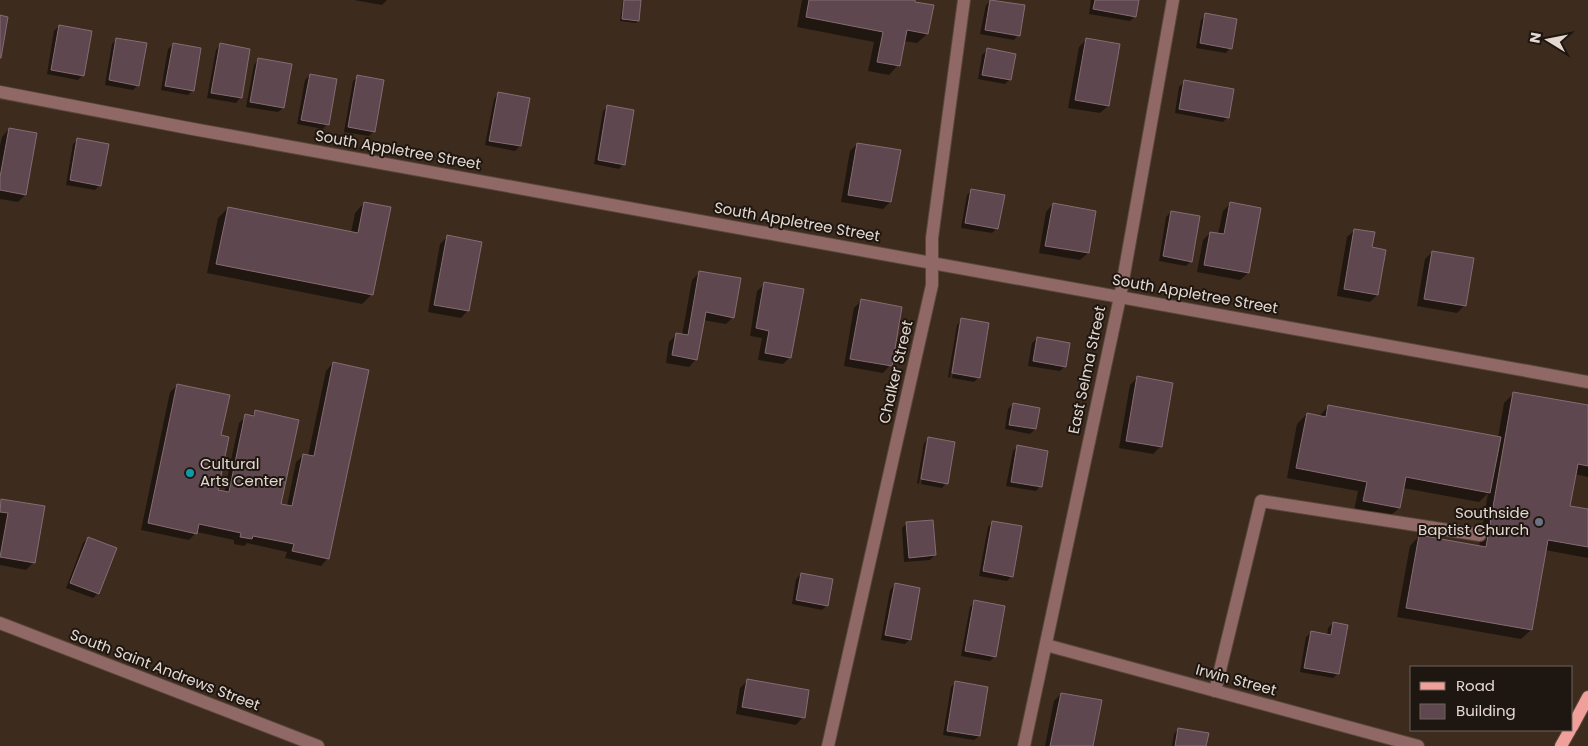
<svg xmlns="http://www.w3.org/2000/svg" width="1588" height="746" font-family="Poppins,sans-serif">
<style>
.shadow{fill:#0007}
.building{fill:#5f474f;stroke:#856b73}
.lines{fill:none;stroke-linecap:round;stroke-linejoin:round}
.minor-casing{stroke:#58473a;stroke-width:14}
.major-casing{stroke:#58473a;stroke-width:14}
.minor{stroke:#906866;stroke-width:12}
.major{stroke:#f09f9b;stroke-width:12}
.culture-dot{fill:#0f9aa8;stroke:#1e1610;stroke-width:2}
.worship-dot{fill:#6b7280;stroke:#1e1610;stroke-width:2}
.labels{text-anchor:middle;stroke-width:4;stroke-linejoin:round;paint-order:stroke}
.street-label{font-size:15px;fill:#e4d8d0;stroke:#1e1610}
.poi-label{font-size:15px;fill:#e4d8d0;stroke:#1e1610;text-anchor:start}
</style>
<rect width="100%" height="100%" fill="#3d2b1e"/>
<!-- shadow -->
<g class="shadow">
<path d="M354 0H387L382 5Z"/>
<path d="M623 0H637L638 21 636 23 620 21Z"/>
<path d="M802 0H914L913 3 932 6 927 34 917 43 903 41 898 65 889 75 868 71 874 42 797 27Z"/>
<path d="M1091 0H1138L1135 16 1130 21 1089 14Z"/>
<path d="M990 1 1018 35 1014 40 980 34 986 5Z"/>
<path d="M1206 15 1230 48 1226 53 1196 48 1201 20Z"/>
<path d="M59 26 83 75 78 80 47 74 54 31Z"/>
<path d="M117 39 138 85 133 90 105 85 112 44Z"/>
<path d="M1086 40 1118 45 1108 106 1100 113 1068 108 1079 47Z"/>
<path d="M173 45 193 90 188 95 161 90 168 49Z"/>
<path d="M220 45 249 50 240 98 236 103 207 98 216 50Z"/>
<path d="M987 50 1010 79 1005 84 978 79 982 55Z"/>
<path d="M258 60 283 108 278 112 246 107 254 65Z"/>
<path d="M310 75 327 124 323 129 297 124 305 80Z"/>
<path d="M358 77 374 131 369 136 344 132 353 81Z"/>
<path d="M1184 82 1228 117 1223 122 1175 113 1179 87Z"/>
<path d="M498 94 520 146 515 151 485 145 494 99Z"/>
<path d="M608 106 623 164 619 169 594 164 603 111Z"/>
<path d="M9 129 25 195 18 202 0 199V146L2 137Z"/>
<path d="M78 139 100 185 95 190 66 185 73 144Z"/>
<path d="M857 144 890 202 883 209 841 202 850 151Z"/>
<path d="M972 190 997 228 992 233 961 228 967 195Z"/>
<path d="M364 203 372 294 362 304 207 273 218 218 228 208 351 233 355 213Z"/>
<path d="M1053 204 1088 253 1080 260 1039 253 1046 212Z"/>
<path d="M1230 204 1248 273 1240 280 1197 272 1203 240 1210 233 1218 234 1223 211Z"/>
<path d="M1171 212 1191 261 1186 266 1159 261 1166 217Z"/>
<path d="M1355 230 1371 248 1377 295 1370 302 1337 296 1347 237Z"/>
<path d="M447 237 468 310 461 318 428 312 440 244Z"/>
<path d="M1432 252 1465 305 1457 313 1417 306 1425 259Z"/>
<path d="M700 272 733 317 726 324 703 320 696 359 689 367 666 363 669 342 677 334 682 335 692 280Z"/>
<path d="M765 284 790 357 783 364 758 360 762 338 750 336 757 291Z"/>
<path d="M861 301 890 365 883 373 844 366 854 308Z"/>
<path d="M962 320 979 377 974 382 952 378 962 324H959L950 378 948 377 957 325Z"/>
<path d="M1037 339 1065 366 1060 371 1028 366 1032 343Z"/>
<path d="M333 363 328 558 321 566 285 558 287 552 247 543 244 546 234 544V540L197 532 189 540 141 530 170 392 178 385 220 436 217 491 224 493 239 423 246 416 250 417 255 412 280 505 287 506 296 462 304 455 308 456 326 371Z"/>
<path d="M1137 378 1161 446 1153 454 1119 448 1130 385Z"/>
<path d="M1514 393 1588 406V477L1575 474 1569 507 1588 510V558L1545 550 1531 630 1521 639 1397 617 1410 546 1419 536 1479 547 1488 493 1479 502 1403 488 1399 508 1389 517 1354 511 1358 491 1287 478 1297 424 1307 414 1319 416 1329 406 1498 438 1504 403Z"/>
<path d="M1013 404 1035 429 1030 434 1005 429 1008 409Z"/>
<path d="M929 439 946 483 942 488 921 484 928 442H926L919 484 917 483 924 443Z"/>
<path d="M1017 447 1040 486 1036 491 1006 486 1013 451Z"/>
<path d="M2 500 34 562 26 570 0 565V502Z"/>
<path d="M992 522 1012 576 1007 581 979 576 988 527Z"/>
<path d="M907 523 935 555 930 560 904 562 902 528Z"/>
<path d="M88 538 98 593 93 598 66 588 83 543Z"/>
<path d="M801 574 827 605 822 610 792 604 796 579Z"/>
<path d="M895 585 910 639 905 644 881 640 890 590Z"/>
<path d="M975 602 995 656 990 661 961 656 970 607Z"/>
<path d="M1333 623 1338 673 1333 678 1300 672 1306 637 1311 633 1327 635 1328 628Z"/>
<path d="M747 681 803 717 796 725 736 714 740 688Z"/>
<path d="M956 682 979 736 974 740 943 735 951 687Z"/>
<path d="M1061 694 1092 746H1045L1054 701Z"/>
<path d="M1179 729 1205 746H1172L1174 734Z"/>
</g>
<!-- building -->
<g class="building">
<path d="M624 0H641L639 21 622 19Z"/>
<path d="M809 0H915V2L934 5 928 34 907 30 900 66 877 62 883 32 806 17Z"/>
<path d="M990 0 1025 5 1020 36 985 30Z"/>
<path d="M1095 0H1139L1136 17 1093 9Z"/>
<path d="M1205 13 1237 19 1232 49 1200 43Z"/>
<path d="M0 15 8 17 1 58H0Z"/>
<path d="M59 25 92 31 84 76 51 70Z"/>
<path d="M116 38 147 43 139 86 109 80Z"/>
<path d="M1086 38 1120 44 1109 106 1075 100Z"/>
<path d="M173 43 201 48 194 91 165 86Z"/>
<path d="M220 43 250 49 242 98 211 93Z"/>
<path d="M987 48 1016 54 1011 80 982 75Z"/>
<path d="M258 58 292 64 284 108 250 102Z"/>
<path d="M310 74 337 79 329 125 301 120Z"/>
<path d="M357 75 384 80 375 132 348 127Z"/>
<path d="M1184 80 1234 89 1229 118 1179 109Z"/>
<path d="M498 92 530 98 521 146 489 141Z"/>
<path d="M607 105 634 110 625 165 598 160Z"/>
<path d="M9 128 37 133 26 195 0 190V177Z"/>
<path d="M77 138 109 144 101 186 70 180Z"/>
<path d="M857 143 901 150 891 202 848 195Z"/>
<path d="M971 189 1005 195 998 229 965 223Z"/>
<path d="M364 202 391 207 373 295 216 264 228 207 358 233Z"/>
<path d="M1230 202 1261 208 1249 273 1204 265 1210 232 1224 234Z"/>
<path d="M1053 203 1096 211 1089 253 1045 246Z"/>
<path d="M1171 211 1200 216 1192 262 1163 256Z"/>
<path d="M1354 229 1375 232 1372 247 1386 250 1378 295 1344 289Z"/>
<path d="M447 235 482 242 469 311 434 305Z"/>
<path d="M1432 251 1474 258 1466 306 1424 299Z"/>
<path d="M699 271 741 278 734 318 706 312 697 360 672 355 676 333 688 335Z"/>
<path d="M764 282 804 289 791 358 765 353 769 331 756 328Z"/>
<path d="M861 299 902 307 892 366 850 359Z"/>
<path d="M961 318 989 323 980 378 952 373Z"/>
<path d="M1037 337 1070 343 1066 367 1033 361Z"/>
<path d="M333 362 369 370 329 559 292 551 294 544 253 536 252 539 240 537 241 533 199 524 197 534 148 523 177 384 230 395 221 435 229 437 218 490 229 492 245 414 254 416 255 410 299 420 281 504 292 506 303 454 314 456Z"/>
<path d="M1137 376 1173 383 1162 447 1126 441Z"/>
<path d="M1513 392 1588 405V466L1578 464 1570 506 1588 509V547L1548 540 1532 630 1406 608 1419 535 1486 547Z"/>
<path d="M1013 403 1040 408 1036 429 1009 425Z"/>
<path d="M1328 405 1501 437 1490 493 1406 477 1400 508 1363 501 1367 482 1296 468 1307 413 1326 417Z"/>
<path d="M928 437 955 442 948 484 921 479Z"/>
<path d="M1017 445 1048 451 1042 487 1011 482Z"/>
<path d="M1 499 45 506 35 563 0 557 8 513 0 512Z"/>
<path d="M933 520 936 555 909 558 906 522Z"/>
<path d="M992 521 1022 526 1013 577 983 571Z"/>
<path d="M88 537 117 548 99 594 70 583Z"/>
<path d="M801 573 833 579 828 606 796 600Z"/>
<path d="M895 583 920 588 911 640 885 635Z"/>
<path d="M974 600 1005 606 996 657 965 651Z"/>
<path d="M1333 622 1348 625 1339 674 1304 668 1311 631 1331 635Z"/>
<path d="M747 679 809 690 805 718 742 707Z"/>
<path d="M955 681 988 687 980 736 947 731Z"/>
<path d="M1061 693 1102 700 1093 746H1050Z"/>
<path d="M1178 728 1209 733 1206 746H1175Z"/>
</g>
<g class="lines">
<!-- minor casing -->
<g class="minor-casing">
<g id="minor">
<path d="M0 92 193 129 1588 382"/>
<path d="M0 623 318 746"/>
<path d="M1046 645 1418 746"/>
<path d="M1215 691 1261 501 1480 535"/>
<path d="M828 746 932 285V238L964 0"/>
<path d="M1024 746 1120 297 1173 0"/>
</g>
</g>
<!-- major casing -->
<g class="major-casing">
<g id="major">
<path d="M1572 727 1588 697"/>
<path d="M1561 746 1570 730"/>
</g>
</g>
<!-- minor -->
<use href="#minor" class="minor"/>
<!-- major -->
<use href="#major" class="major"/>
</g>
<!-- markers -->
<circle class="culture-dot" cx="190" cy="473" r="5"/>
<circle class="worship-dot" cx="1539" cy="522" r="5"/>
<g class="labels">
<!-- street labels -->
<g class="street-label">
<text transform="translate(398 150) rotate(10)" y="5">South Appletree Street</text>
<text transform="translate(797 222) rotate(10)" y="5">South Appletree Street</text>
<text transform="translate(1195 294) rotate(10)" y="5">South Appletree Street</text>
<text transform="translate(1087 370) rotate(-78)" y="5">East Selma Street</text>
<text transform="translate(896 372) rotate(-77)" y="5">Chalker Street</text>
<text transform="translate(165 670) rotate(21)" y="5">South Saint Andrews Street</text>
<text transform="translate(1236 680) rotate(15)" y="5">Irwin Street</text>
</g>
<!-- poi labels -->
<g class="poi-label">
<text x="200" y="469">Cultural<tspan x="200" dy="17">Arts Center</tspan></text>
<text x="1529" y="518" text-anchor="end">Southside<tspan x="1529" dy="17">Baptist Church</tspan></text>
</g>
</g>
<!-- legend -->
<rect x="1410" y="666" width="162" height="65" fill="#1e1610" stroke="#6d645d"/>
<rect x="1420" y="682" width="25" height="8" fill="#f09f9b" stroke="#6d645d"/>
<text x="1456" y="691" font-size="15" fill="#e4d8d0">Road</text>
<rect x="1420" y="704" width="25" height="15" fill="#5f474f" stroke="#6d645d"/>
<text x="1456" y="716" font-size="15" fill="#e4d8d0">Building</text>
<!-- north arrow -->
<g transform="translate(1548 40) rotate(280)" stroke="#1e1610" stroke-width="4" paint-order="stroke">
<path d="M0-4L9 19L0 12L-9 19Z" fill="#e4d8d0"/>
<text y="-8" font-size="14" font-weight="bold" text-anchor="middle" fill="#e4d8d0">N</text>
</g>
</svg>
